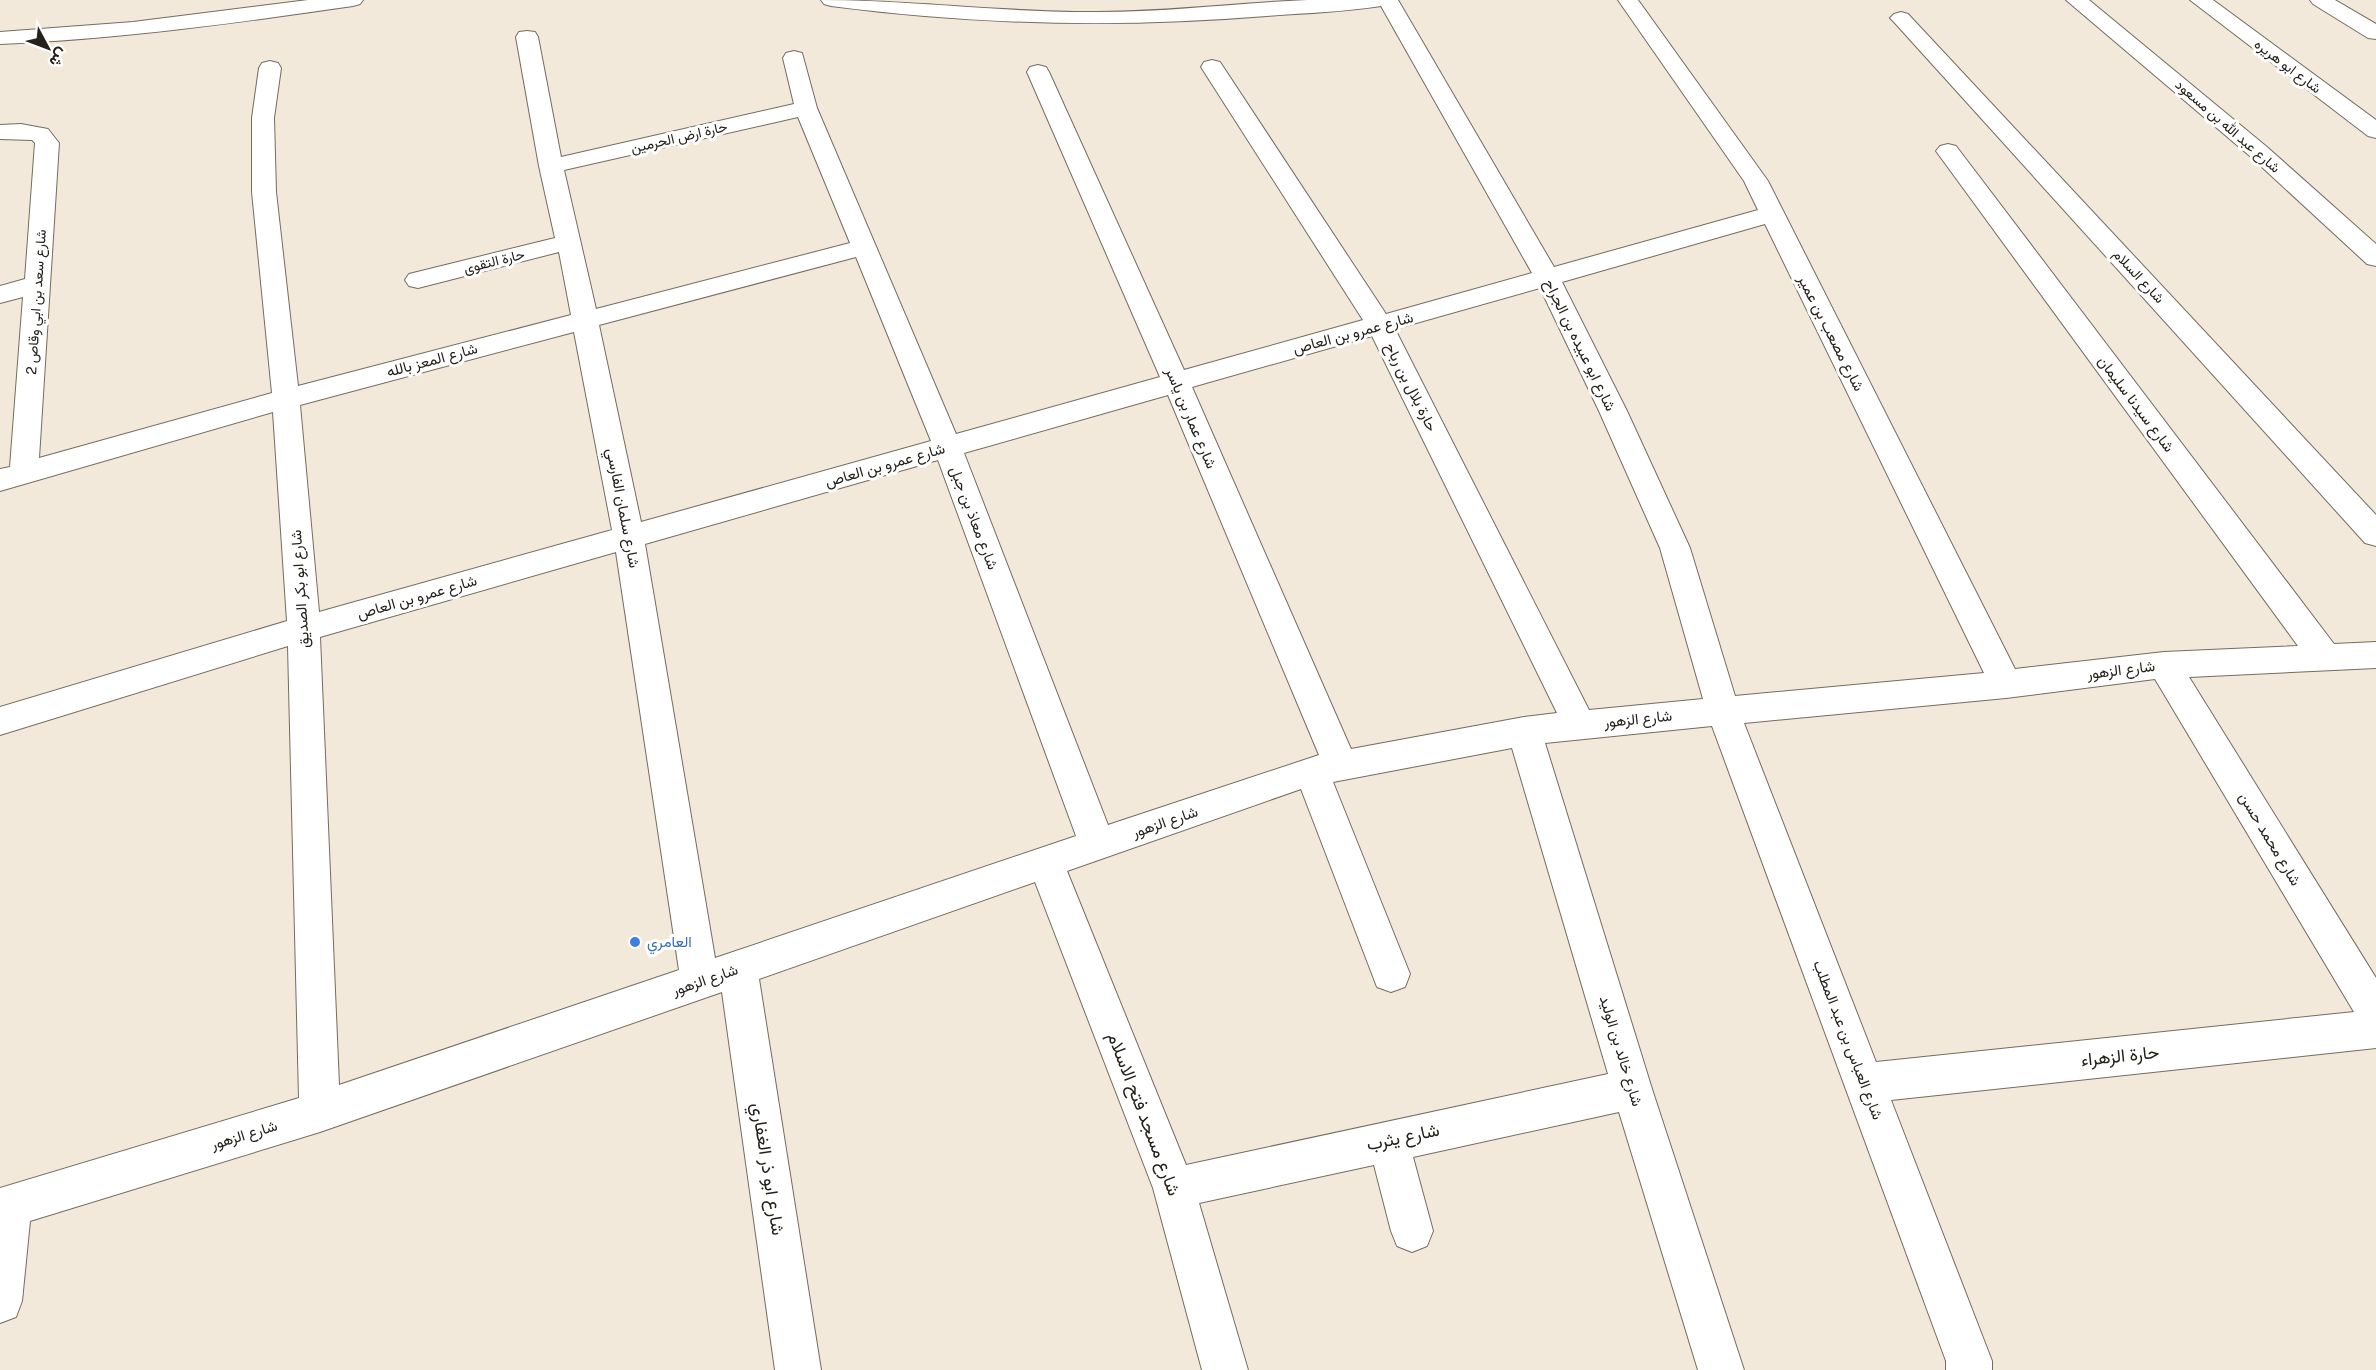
<svg xmlns="http://www.w3.org/2000/svg" width="2376" height="1370" font-family="'Public Sans',Vazirmatn,sans-serif">
<style>
.lines{fill:none;stroke-linecap:round;stroke-linejoin:round}
.minor-casing{stroke:#746c60;stroke-width:2}
.minor{fill:#fff;fill-rule:evenodd}
.shop-dot{fill:#3f7fe0;stroke:#fff;stroke-width:2}
.labels{text-anchor:middle;stroke-width:6;stroke-linejoin:round;paint-order:stroke}
.far-street-label{font-size:14px;fill:#24211b;stroke:#fff}
.street-label{font-size:15px;fill:#24211b;stroke:#fff}
.shop-label{font-size:15px;fill:#366cbe;stroke:#fff;text-anchor:start}
.near-street-label{font-size:18px;fill:#24211b;stroke:#fff}
</style>
<rect width="100%" height="100%" fill="#f2e9da"/>
<g class="lines">
<!-- minor casing -->
<g class="minor-casing">
<g id="minor">
<path d="M308 0H363L360 4 353 6C236 23 119 39 0 44V32L133 22Z"/>
<path d="M821 0C913 0 1005 13 1098 12 1168 12 1237 3 1307 0 1337 0 1368 0 1398 0L1554 267 1758 210 1744 181 1618 0H1638L1768 181 2015 669 2164 652 2298 646 1936 151 1940 146 1948 144 1956 146 2334 644 2376 642V668L2189 677 2376 978V1048L1891 1100 1992 1361V1370H1946V1361L1712 726 1545 743 1652 1089 1744 1370H1698L1619 1112 1413 1157 1433 1231 1427 1246 1412 1252 1397 1246 1391 1231 1374 1165 1199 1203 1248 1370H1202L1153 1188 1035 882 759 979 821 1370H775L722 992 320 1132 30 1221 22 1301 16 1317 0 1323V1188L299 1098 288 646 0 735V707L287 621 273 412 0 491V469L10 467 23 297 0 303V286L25 279 35 143 32 140 0 139V125L21 124 48 129 59 143 39 458 272 393 252 192V118L259 68 262 63 270 61 278 63 281 68 274 118 276 192 298 386 571 315 559 252 418 288 409 286 405 280 409 274 555 238 539 166 516 37 519 32 527 31 535 32 538 37 561 157 794 104 783 58 786 53 794 51 802 53 817 108 956 434 1160 377 1027 72 1030 67 1038 65 1046 67 1049 72 1184 370 1363 320 1201 67 1204 62 1212 60 1220 62 1386 314 1532 273 1381 6C1344 12 1305 13 1267 16 1121 28 977 25 831 6L824 4ZM798 117 850 243 596 309 564 170ZM1765 224 1984 673 1735 696 1690 548 1627 411 1562 282ZM856 257 931 441 641 522 599 325ZM1540 288 1599 411 1660 548 1703 699 1589 710 1395 329ZM574 332 612 530 319 612 300 405ZM1372 336 1557 713 1524 717 1351 749 1192 387ZM1168 395 1319 755 1108 825 964 453ZM938 460 1076 836 715 958 645 544ZM616 552 679 970 339 1085 320 637ZM2155 679 2354 1012 1876 1062 1744 723 2006 698ZM1512 748 1608 1074 1186 1165 1067 871 1301 789 1377 987 1391 992 1405 987 1410 974 1333 782Z"/>
<path d="M2066 0H2089L2267 147 2376 244V266L2367 264 2251 157Z"/>
<path d="M2190 0H2213L2376 120V138L2368 136Z"/>
<path d="M2310 0H2335L2376 24V39L2368 38 2313 4Z"/>
<path d="M1901 12 1908 14 2376 515V546L2365 543 1894 22 1890 18 1894 14Z"/>
</g>
</g>
<!-- minor -->
<use href="#minor" class="minor"/>
</g>
<!-- markers -->
<circle class="shop-dot" cx="635" cy="942" r="6"/>
<g class="labels">
<!-- far-street labels -->
<g class="far-street-label">
<text transform="translate(2288 66) rotate(37)" y="5">شارع ابو هريره</text>
<text transform="translate(2228 126) rotate(41)" y="5">شارع عبد الله بن مسعود</text>
<text transform="translate(679 137) rotate(-13)" y="5">حارة ارض الحرمين</text>
<text transform="translate(494 261) rotate(-14)" y="5">حارة التقوى</text>
<text transform="translate(2139 276) rotate(47)" y="5">شارع السلام</text>
<text transform="translate(36 302) rotate(-86)" y="5">شارع سعد بن ابي وقاص 2</text>
</g>
<!-- street labels -->
<g class="street-label">
<text transform="translate(1353 333) rotate(-15)" y="5">شارع عمرو بن العاص</text>
<text transform="translate(1831 333) rotate(63)" y="5">شارع مصعب بن عمير</text>
<text transform="translate(1580 345) rotate(64)" y="5">شارع ابو عبيده بن الجراح</text>
<text transform="translate(432 360) rotate(-15)" y="5">شارع المعز بالله</text>
<text transform="translate(1411 387) rotate(63)" y="5">حارة بلال بن رباح</text>
<text transform="translate(2136 404) rotate(53)" y="5">شارع سيدنا سليمان</text>
<text transform="translate(1191 418) rotate(67)" y="5">شارع عمار بن ياسر</text>
<text transform="translate(885 465) rotate(-16)" y="5">شارع عمرو بن العاص</text>
<text transform="translate(623 508) rotate(79)" y="5">شارع سلمان الفارسي</text>
<text transform="translate(974 518) rotate(69)" y="5">شارع معاذ بن جبل</text>
<text transform="translate(300 589) rotate(-94)" y="5">شارع ابو بكر الصديق</text>
<text transform="translate(417 597) rotate(-16)" y="5">شارع عمرو بن العاص</text>
<text transform="translate(2121 670) rotate(-7)" y="5">شارع الزهور</text>
<text transform="translate(1638 719) rotate(-6)" y="5">شارع الزهور</text>
<text transform="translate(1165 822) rotate(-19)" y="5">شارع الزهور</text>
<text transform="translate(2270 839) rotate(59)" y="5">شارع محمد حسن</text>
<text transform="translate(705 980) rotate(-19)" y="5">شارع الزهور</text>
<text transform="translate(1848 1040) rotate(69)" y="5">شارع العباس بن عبد المطلب</text>
<text transform="translate(1621 1051) rotate(73)" y="5">شارع خالد بن الوليد</text>
<text transform="translate(244 1135) rotate(-17)" y="5">شارع الزهور</text>
</g>
<!-- shop labels -->
<g class="shop-label">
<text x="647" y="947">العامري</text>
</g>
<!-- near-street labels -->
<g class="near-street-label">
<text transform="translate(2120 1056) rotate(-6)" y="6">حارة الزهراء</text>
<text transform="translate(1144 1114) rotate(69)" y="6">شارع مسجد فتح الاسلام</text>
<text transform="translate(1403 1137) rotate(-12)" y="6">شارع يثرب</text>
<text transform="translate(768 1169) rotate(81)" y="6">شارع ابو ذر الغفاري</text>
</g>
</g>
<!-- north arrow -->
<g transform="translate(48 48) rotate(131)" stroke="#ffffff" stroke-width="4.5" paint-order="stroke">
<path d="M0-4.5L10 22L0 15L-10 22Z" fill="#24211b"/>
<text y="-9" font-size="16" font-weight="bold" text-anchor="middle" fill="#24211b">ش</text>
</g>
</svg>
